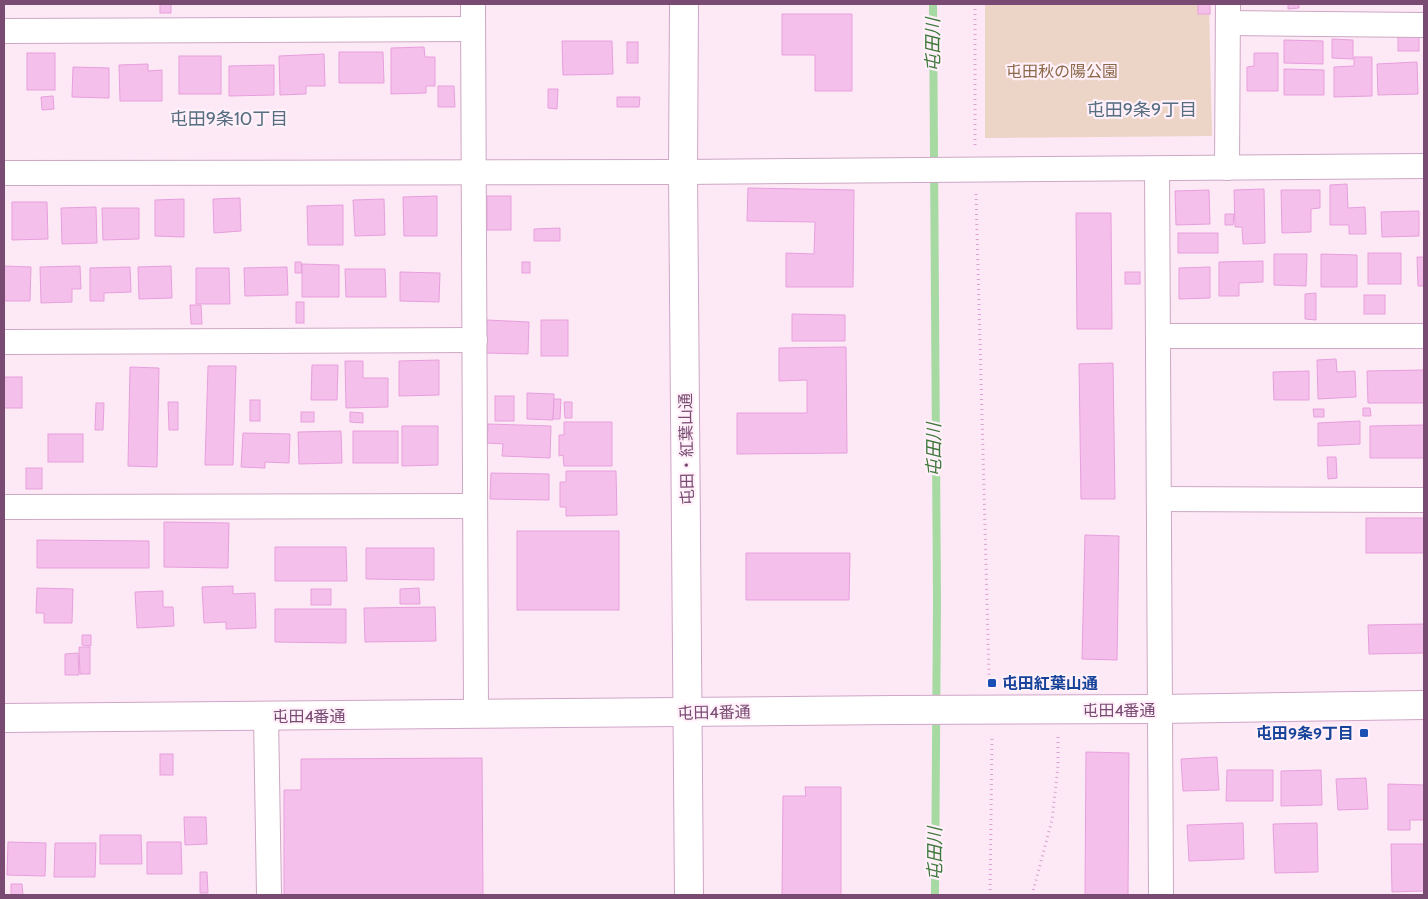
<svg xmlns="http://www.w3.org/2000/svg" width="1428" height="899" font-family="Cabin,'Noto Sans JP',sans-serif">
<style>
.green{fill:#ecd4c6}
.lines{fill:none;stroke-linecap:round;stroke-linejoin:round}
.stream{stroke:#a6daa2;stroke-width:8}
.building{fill:#f4bfeb;stroke:#e79fdc}
.street-casing{stroke:#cca8c4;stroke-width:26}
.secondary-casing{stroke:#cfa6c7;stroke-width:30}
.path{stroke:#d9a2d1;stroke-width:3;stroke-dasharray:1 4;stroke-linecap:butt}
.street{stroke:#fff;stroke-width:24}
.secondary{stroke:#fff;stroke-width:28}
.transit-dot{fill:#1a4fb4;stroke:#fff0f9;stroke-width:2}
.labels{text-anchor:middle;stroke-width:4.5;stroke-linejoin:round;paint-order:stroke}
.park-label{font-size:16px;fill:#8b6848;stroke:#fff0f9}
.street-label{font-size:16px;fill:#794b73;stroke:#fff0f9}
.transit-label{font-size:16px;font-weight:bold;fill:#164399;stroke:#fff0f9;text-anchor:start}
.water-label{font-size:18px;font-style:italic;fill:#3e773a;stroke:#fff0f9}
.neighbourhood-label{font-size:18px;fill:#566e80;stroke:#fff0f9}
</style>
<rect width="100%" height="100%" fill="#fde9f5"/>
<!-- green -->
<path class="green" d="M985 4H1209L1212 136 985 138Z"/>
<g class="lines">
<!-- stream -->
<path class="stream" d="M933 4 937 601 935 895"/>
</g>
<!-- building -->
<g class="building">
<rect x="160" y="4" width="11" height="9"/>
<rect x="1198" y="4" width="12" height="10"/>
<path d="M1288 4H1299V8L1288 9Z"/>
<path d="M782 14H852V91H815V55H782Z"/>
<rect x="1398" y="36" width="21" height="15"/>
<path d="M1332 39 1353 40V59L1332 58Z"/>
<path d="M1284 40 1323 41V64L1284 63Z"/>
<path d="M562 41H612L613 74 563 75Z"/>
<rect x="627" y="42" width="11" height="21"/>
<path d="M424 47 425 57H435V86H426V93L391 94V48Z"/>
<path d="M339 52H383L384 83H339Z"/>
<rect x="27" y="53" width="28" height="37"/>
<path d="M1254 53H1278V91H1247V67L1254 66Z"/>
<path d="M324 54 325 86H306V94L280 95 279 56Z"/>
<rect x="179" y="56" width="42" height="38"/>
<path d="M1354 57H1372V96L1334 97V67L1354 66Z"/>
<path d="M1417 62 1418 94 1378 95 1377 64Z"/>
<path d="M148 64V71L162 70V101H120L119 65Z"/>
<path d="M274 65V95L229 96V66Z"/>
<path d="M73 67 109 68V98L72 97Z"/>
<path d="M1284 69 1324 70V95H1284Z"/>
<path d="M438 86H454L455 107H438Z"/>
<path d="M548 89H558L557 109 548 108Z"/>
<path d="M53 96 54 109 42 110 41 97Z"/>
<path d="M617 97H640L639 107H617Z"/>
<path d="M1347 184 1348 208 1365 207 1366 234H1349V225H1330V185Z"/>
<path d="M748 188 854 190 853 287H786V253L814 254 815 222 747 221Z"/>
<path d="M1264 189 1265 243 1243 244 1242 227H1235L1234 190Z"/>
<path d="M1209 190 1210 224 1176 225 1175 191Z"/>
<path d="M1281 190H1320V208L1311 209V232L1282 233Z"/>
<path d="M437 196V236H404L403 197Z"/>
<rect x="487" y="196" width="24" height="34"/>
<path d="M240 198 241 231 214 233 213 199Z"/>
<path d="M184 199V237L155 236V200Z"/>
<path d="M384 199 385 235 355 236 353 200Z"/>
<path d="M12 202H47L48 239 12 240Z"/>
<path d="M343 205V245H308L307 206Z"/>
<path d="M96 207 97 243 62 244 61 208Z"/>
<path d="M102 208H139V239L103 240Z"/>
<path d="M1419 211V236L1382 237 1381 212Z"/>
<path d="M1076 213H1111L1112 329H1077Z"/>
<path d="M1225 214H1234L1233 225H1225Z"/>
<path d="M560 228V241H534V229Z"/>
<rect x="1178" y="233" width="40" height="20"/>
<rect x="1368" y="253" width="33" height="31"/>
<path d="M1274 254H1307L1306 286 1274 285Z"/>
<path d="M1321 254 1357 255V287H1321Z"/>
<path d="M1417 257H1424V286H1418Z"/>
<path d="M1263 261V282L1239 283V296H1219V262Z"/>
<path d="M295 262H301L302 273H295Z"/>
<rect x="522" y="262" width="8" height="11"/>
<path d="M302 264 339 265V297H302Z"/>
<path d="M4 266 31 267 30 301H4Z"/>
<path d="M80 266 81 289H72V302L41 303 40 267Z"/>
<path d="M171 266 172 298 139 299 138 267Z"/>
<path d="M130 267 131 292 104 293V301H90V268Z"/>
<path d="M287 267 288 295 245 296 244 268Z"/>
<path d="M1210 267V298L1179 299V268Z"/>
<path d="M196 268H229L230 304H196Z"/>
<path d="M345 269H385L386 297H346Z"/>
<path d="M400 272 440 273 439 302 400 301Z"/>
<rect x="1125" y="272" width="15" height="12"/>
<path d="M1316 293V320L1305 319V294Z"/>
<rect x="1364" y="295" width="21" height="19"/>
<rect x="296" y="302" width="8" height="21"/>
<path d="M190 305H201L202 324H191Z"/>
<path d="M792 314 845 315V341H792Z"/>
<path d="M487 320 529 322 528 354 486 353Z"/>
<rect x="541" y="320" width="27" height="36"/>
<path d="M846 347 847 453 737 454V413H807V380L779 381V348Z"/>
<path d="M1336 359 1337 372 1355 371 1356 397 1318 399 1317 360Z"/>
<path d="M439 360V395L399 396V361Z"/>
<path d="M345 361H363V378H388V407L346 408Z"/>
<path d="M1113 363 1115 499H1081L1079 364Z"/>
<path d="M312 365H338L337 400H311Z"/>
<path d="M208 366H236L233 465H205Z"/>
<path d="M130 367 159 368 157 467 128 466Z"/>
<path d="M1424 370V403H1368L1367 371Z"/>
<path d="M1309 371V400H1274L1273 372Z"/>
<rect x="4" y="377" width="18" height="31"/>
<path d="M527 393 554 394 553 420 527 419Z"/>
<rect x="495" y="396" width="19" height="25"/>
<path d="M554 399H561L560 419H553Z"/>
<rect x="250" y="400" width="10" height="21"/>
<path d="M168 402H178V430H169Z"/>
<path d="M564 402H572V418H565Z"/>
<path d="M96 403H104L103 430H95Z"/>
<path d="M1363 408H1370L1371 416H1363Z"/>
<path d="M1313 409H1324V417H1314Z"/>
<rect x="301" y="412" width="13" height="10"/>
<path d="M350 412 363 413V423L350 422Z"/>
<path d="M1360 421V444L1318 446V423Z"/>
<path d="M564 422H612V466H564L563 455 559 456V435H564Z"/>
<path d="M488 424 551 426 550 458 502 456 503 444 487 443Z"/>
<path d="M1424 425V458H1370V426Z"/>
<path d="M402 426H438V465L402 466Z"/>
<path d="M341 431 342 463 299 464 298 432Z"/>
<rect x="353" y="431" width="45" height="32"/>
<path d="M243 433 290 434 289 463 265 462V468L241 467Z"/>
<rect x="48" y="434" width="35" height="28"/>
<path d="M1327 457H1336L1337 478 1328 479Z"/>
<rect x="26" y="468" width="16" height="21"/>
<path d="M566 471H616L617 515 566 516V507H560V482H566Z"/>
<path d="M491 473 549 474V500L490 499Z"/>
<rect x="1366" y="518" width="58" height="35"/>
<path d="M164 522 229 523 228 568 164 567Z"/>
<rect x="517" y="531" width="102" height="79"/>
<path d="M1085 535 1119 536 1117 660 1082 659Z"/>
<path d="M37 540 149 541V568H37Z"/>
<path d="M275 547H346L347 581H275Z"/>
<path d="M366 548H434V580L366 579Z"/>
<path d="M746 553H850L849 600H746Z"/>
<path d="M233 586V594L255 593 256 628 226 629V622L204 623 202 587Z"/>
<path d="M37 588 73 589 72 623H44V613H36Z"/>
<path d="M419 588 420 604H400V589Z"/>
<rect x="311" y="589" width="20" height="16"/>
<path d="M163 591V607H173L174 626 137 628 135 592Z"/>
<path d="M435 607 436 641 365 642 364 608Z"/>
<path d="M275 609H346V643L275 642Z"/>
<path d="M1424 624V653L1369 654 1368 625Z"/>
<path d="M82 635H91V646L82 645Z"/>
<path d="M79 647H90V674H80Z"/>
<path d="M78 653 79 675H65V654Z"/>
<path d="M1086 752 1129 753 1128 895H1085Z"/>
<rect x="160" y="754" width="13" height="21"/>
<path d="M1217 757 1219 790 1183 791 1181 759Z"/>
<path d="M482 758 483 895H284V790H301V759Z"/>
<path d="M1227 770H1273V801H1226Z"/>
<path d="M1321 770 1322 805 1281 806V771Z"/>
<path d="M1366 778 1368 809 1338 810 1336 779Z"/>
<path d="M1388 784 1424 785V820H1410V830H1388Z"/>
<path d="M805 787H841V895H782L783 796H806Z"/>
<path d="M184 817H206L207 844 185 845Z"/>
<path d="M1243 823 1244 859 1189 861 1187 825Z"/>
<path d="M1317 823 1318 872 1275 873 1273 824Z"/>
<path d="M100 835H141L142 864H100Z"/>
<path d="M8 842 46 843 45 876 7 875Z"/>
<path d="M147 842H181L182 874H147Z"/>
<path d="M55 843H96L95 877H54Z"/>
<path d="M1391 844H1424V891L1392 892Z"/>
<path d="M200 872H207L208 893H200Z"/>
<path d="M11 884H22L23 895H11Z"/>
</g>
<g class="lines">
<!-- street casing -->
<g class="street-casing">
<g id="street">
<path d="M473 4 476 714"/>
<path d="M1228 23 1424 25"/>
<path d="M4 31 473 29"/>
<path d="M1227 168 1228 4"/>
<path d="M1157 169 1161 895"/>
<path d="M4 173 683 172 1424 166"/>
<path d="M1158 336H1424"/>
<path d="M4 342 475 340"/>
<path d="M1159 499 1424 500"/>
<path d="M4 507 475 506"/>
<path d="M266 716 269 895"/>
</g>
</g>
<!-- secondary casing -->
<g class="secondary-casing">
<g id="secondary">
<path d="M684 4 683 172 689 895"/>
<path d="M4 718 894 710 1160 709 1424 705"/>
</g>
</g>
<!-- path -->
<g class="path">
<path d="M975 4V146"/>
<path d="M976 194 989 675"/>
<path d="M990 895 992 737"/>
<path d="M1032 895 1052 820 1058 766V736"/>
</g>
<!-- street -->
<use href="#street" class="street"/>
<!-- secondary -->
<use href="#secondary" class="secondary"/>
</g>
<!-- markers -->
<g class="transit-dot">
<rect x="987" y="678" width="10" height="10" rx="2.5"/>
<rect x="1359" y="728" width="10" height="10" rx="2.5"/>
</g>
<g class="labels">
<!-- park labels -->
<g class="park-label">
<text x="1062" y="77">屯田秋の陽公園</text>
</g>
<!-- street labels -->
<g class="street-label">
<text transform="translate(686 449) rotate(-91)" y="6">屯田・紅葉山通</text>
<text x="1119" y="716">屯田4番通</text>
<text transform="translate(714 712) rotate(-1)" y="6">屯田4番通</text>
<text x="309" y="722">屯田4番通</text>
</g>
<!-- transit labels -->
<g class="transit-label">
<text x="1002" y="689">屯田紅葉山通</text>
<text x="1354" y="739" text-anchor="end">屯田9条9丁目</text>
</g>
<!-- water labels -->
<g class="water-label">
<text transform="translate(933 45) rotate(-90)" y="6">屯田川</text>
<text transform="translate(934 450) rotate(-90)" y="6">屯田川</text>
<text transform="translate(935 854) rotate(-90)" y="6">屯田川</text>
</g>
<!-- neighbourhood labels -->
<g class="neighbourhood-label">
<text x="1142" y="116">屯田9条9丁目</text>
<text x="229" y="125">屯田9条10丁目</text>
</g>
</g>
<!-- border -->
<rect width="1428" height="899" fill="none" stroke="#794b73" stroke-width="10"/>
</svg>
